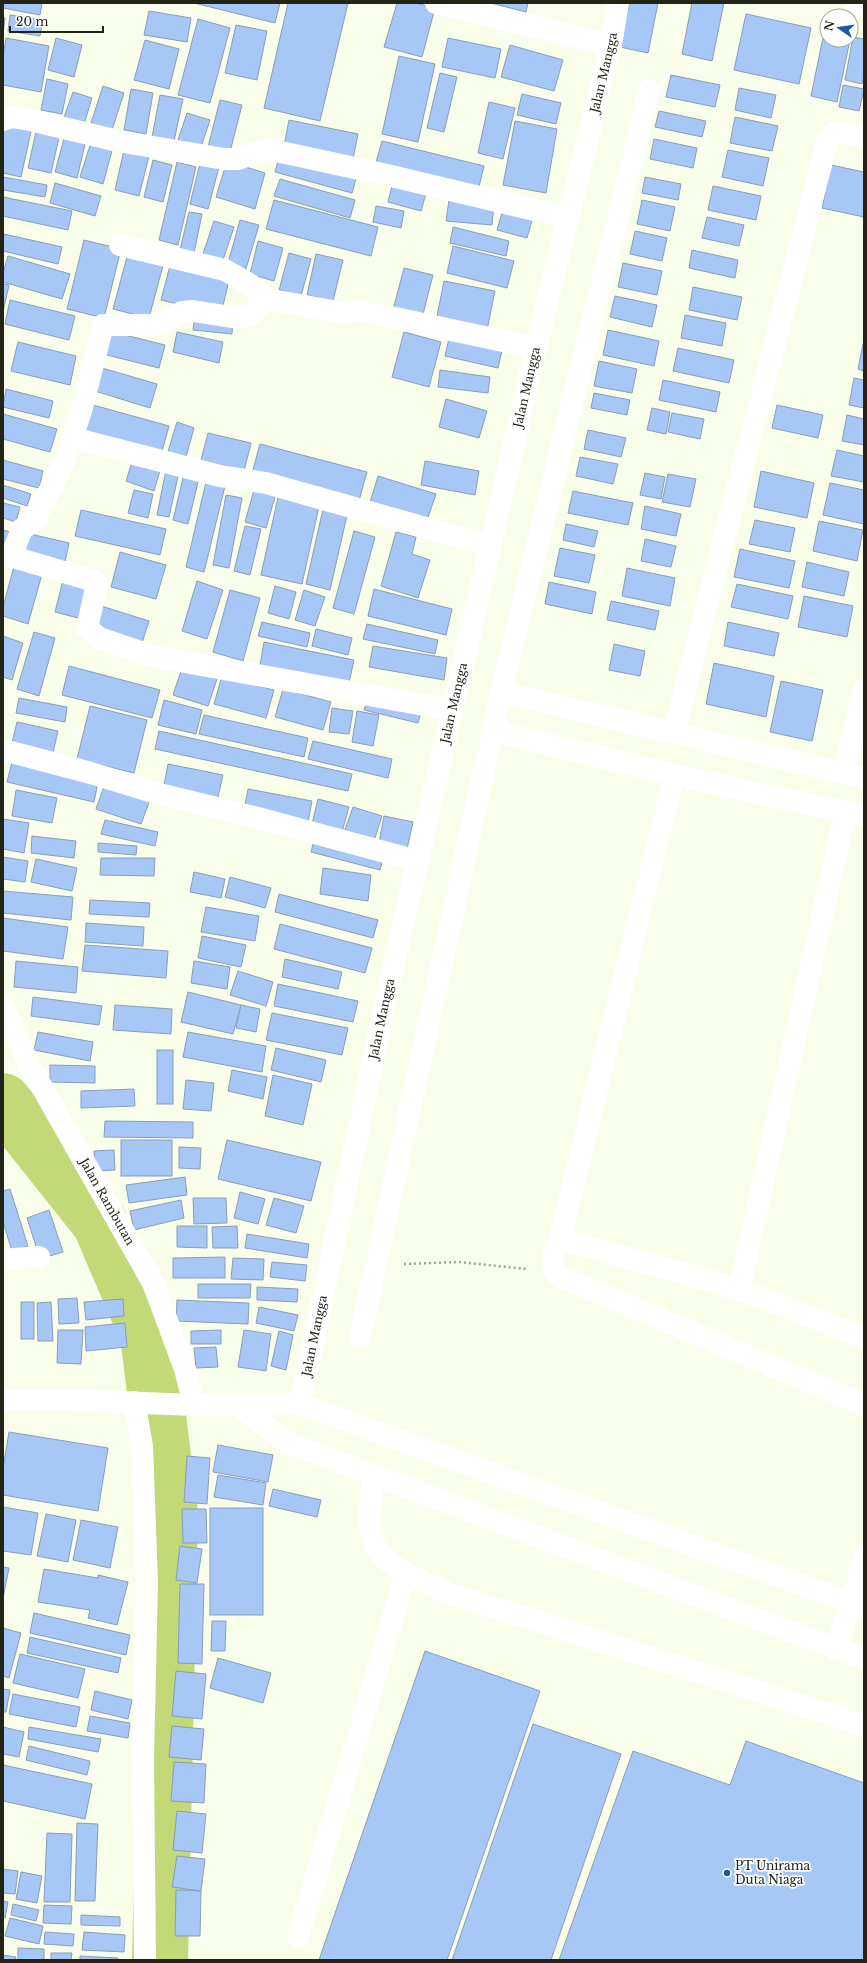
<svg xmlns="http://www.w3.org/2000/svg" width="867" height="1963" font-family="'Libre Baskerville',serif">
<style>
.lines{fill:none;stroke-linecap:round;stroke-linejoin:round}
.river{stroke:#c3d978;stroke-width:56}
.building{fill:#a7c7f6;stroke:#8a9dba}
.path{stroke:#9fa392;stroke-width:2.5;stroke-dasharray:2 3;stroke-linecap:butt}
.minor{stroke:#fff;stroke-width:22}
.poi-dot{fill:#1b56a7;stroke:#fff;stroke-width:1.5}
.labels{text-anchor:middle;stroke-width:3.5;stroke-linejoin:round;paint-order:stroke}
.street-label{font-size:12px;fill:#212417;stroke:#fff}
.poi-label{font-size:12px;fill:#212417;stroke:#fff;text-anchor:start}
</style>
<rect width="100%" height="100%" fill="#f8fee9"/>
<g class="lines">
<!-- river -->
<path class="river" d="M3 1101 100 1223 148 1335 170 1513 160 1960"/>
</g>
<!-- building -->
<g class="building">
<path d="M3 3H42L40 15 3 8Z"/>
<path d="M194 3H280L275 23Z"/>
<path d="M288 3H348L320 121 264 108Z"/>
<path d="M397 3H416L435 8 422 57 384 47Z"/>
<path d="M491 3H528L526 12Z"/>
<path d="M629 3H658L648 53 620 47Z"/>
<path d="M692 3H724L712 61 682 54Z"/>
<path d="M149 11 191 18 187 42 144 35Z"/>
<path d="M746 14 811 28 799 84 734 70Z"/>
<path d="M10 15 43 20 40 36 8 31Z"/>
<path d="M3 17 5 18 3 35Z"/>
<path d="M827 18V40H850L837 102 811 96Z"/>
<path d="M198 19 230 28 210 103 178 95Z"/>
<path d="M851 23 854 24 851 37Z"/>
<path d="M236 25 267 31 257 80 225 73Z"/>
<path d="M853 37 864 39V76L862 84 845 80Z"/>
<path d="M6 38 49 46 41 92 3 85V57Z"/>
<path d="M56 38 82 45 74 77 48 70Z"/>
<path d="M448 38 501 49 495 78 442 67Z"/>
<path d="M145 40 179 49 169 89 134 80Z"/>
<path d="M510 45 563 60 554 91 501 77Z"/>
<path d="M399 56 435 64 418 142 382 134Z"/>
<path d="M440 73 457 77 444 132 427 128Z"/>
<path d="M671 75 720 85 715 107 666 97Z"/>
<path d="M47 79 68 84 62 114 41 110Z"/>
<path d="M843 85 864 89 859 111 839 107Z"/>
<path d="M103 86 124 93 110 136 89 129Z"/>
<path d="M739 88 776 95 771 118 735 110Z"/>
<path d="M131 89 153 93 146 134 124 130Z"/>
<path d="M73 92 92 98 83 127 63 120Z"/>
<path d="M522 94 561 103 556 124 517 115Z"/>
<path d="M160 95 183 99 174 141 152 137Z"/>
<path d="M220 100 242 105 229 156 207 151Z"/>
<path d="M489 102 515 108 503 159 478 153Z"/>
<path d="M659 111 706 121 702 137 655 127Z"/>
<path d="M187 113 210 120 199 153 176 146Z"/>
<path d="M735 117 778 126 772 151 730 143Z"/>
<path d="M289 120 358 134 352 164 283 151Z"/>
<path d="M5 121 32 127 21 177 3 173V133Z"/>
<path d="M515 121 557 129 546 193 503 185Z"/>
<path d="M37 127 60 133 51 173 28 168Z"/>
<path d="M65 135 86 140 77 178 55 172Z"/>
<path d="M93 136 114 143 103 184 80 177Z"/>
<path d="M654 139 697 148 693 168 650 159Z"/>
<path d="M382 141 484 166 478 191 375 166Z"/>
<path d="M124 150 149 156 139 196 115 190Z"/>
<path d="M728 150 769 158 763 186 722 177Z"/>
<path d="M280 153 357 175 352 193 275 172Z"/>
<path d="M201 159 220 163 208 209 190 204Z"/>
<path d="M153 160 172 165 163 202 144 197Z"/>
<path d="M227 161 265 173 255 209 216 197Z"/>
<path d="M177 162 196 167 178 245 159 240Z"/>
<path d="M831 165 864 172V217L822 208Z"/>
<path d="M3 177 47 185 45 197 3 190Z"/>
<path d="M645 177 681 184 678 200 642 193Z"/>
<path d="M280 179 355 200 350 218 274 196Z"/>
<path d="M393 181 427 190 421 211 388 202Z"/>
<path d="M55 183 101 196 95 216 50 203Z"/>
<path d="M713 186 761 196 756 220 708 210Z"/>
<path d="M3 197 72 211 68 230 3 216Z"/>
<path d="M274 200 378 227 371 256 266 229Z"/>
<path d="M449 200 494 204 492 225 446 221Z"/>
<path d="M642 200 675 207 670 231 637 224Z"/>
<path d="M376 206 404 211 401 228 373 222Z"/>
<path d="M503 209 533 217 527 238 497 230Z"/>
<path d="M189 212 202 214 194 253 180 250Z"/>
<path d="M707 217 744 225 739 246 702 238Z"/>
<path d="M240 220 259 225 245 272 227 267Z"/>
<path d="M214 221 234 227 222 263 202 257Z"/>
<path d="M453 227 509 241 506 256 450 243Z"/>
<path d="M635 231 667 238 662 261 630 254Z"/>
<path d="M4 234 62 247 58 264 3 251Z"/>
<path d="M84 240 121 249 104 318 67 309Z"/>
<path d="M258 241 283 248 274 281 250 274Z"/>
<path d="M453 246 514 261 507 288 447 273Z"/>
<path d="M692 250 738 260 735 278 689 268Z"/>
<path d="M128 253 164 262 149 318 113 309Z"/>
<path d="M289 253 311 259 301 296 279 290Z"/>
<path d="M316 254 343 260 333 301 307 295Z"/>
<path d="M8 256 70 274 62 299 3 282V273Z"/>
<path d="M171 262 230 276 221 314 161 300Z"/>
<path d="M623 263 662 271 657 295 618 287Z"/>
<path d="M404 268 433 275 422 318 393 310Z"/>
<path d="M444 281 495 291 487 330 436 321Z"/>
<path d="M3 284 9 285 3 312Z"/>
<path d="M693 287 742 297 737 320 689 310Z"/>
<path d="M615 296 657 305 652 327 610 317Z"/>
<path d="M10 300 75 316 69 340 5 324Z"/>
<path d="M195 315 233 319 232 334 193 330Z"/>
<path d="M685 315 726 323 722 346 681 338Z"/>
<path d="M105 330 165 345 159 368 99 353Z"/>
<path d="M608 330 659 341 654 366 603 355Z"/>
<path d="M177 332 223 342 219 363 173 352Z"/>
<path d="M404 332 441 342 429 387 392 377Z"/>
<path d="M449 338 502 350 498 368 445 356Z"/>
<path d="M18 342 76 356 70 385 11 371Z"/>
<path d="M863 344 864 345V371L858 369Z"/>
<path d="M678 348 734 360 729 383 673 371Z"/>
<path d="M599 361 637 369 632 393 594 386Z"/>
<path d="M102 368 157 384 150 408 95 391Z"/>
<path d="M440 370 490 377 488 393 438 387Z"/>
<path d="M854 378 864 380V408L849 405Z"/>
<path d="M663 380 720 392 716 412 659 400Z"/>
<path d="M6 389 53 401 49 418 3 407Z"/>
<path d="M594 393 630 400 627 415 591 408Z"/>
<path d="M446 399 487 411 479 438 439 427Z"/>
<path d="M93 405 169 426 161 455 84 433Z"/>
<path d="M777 405 823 415 818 438 772 428Z"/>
<path d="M652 408 670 412 666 434 647 430Z"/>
<path d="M672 413 704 419 700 439 668 432Z"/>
<path d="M3 414 57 429 50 452 3 439Z"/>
<path d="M847 415 864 419V445L842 441Z"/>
<path d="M177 422 194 428 184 464 166 458Z"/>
<path d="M588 430 626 438 621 457 584 449Z"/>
<path d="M208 433 251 443 244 471 201 460Z"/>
<path d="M260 444 367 472 358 504 251 477Z"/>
<path d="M837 450 864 456V482L831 476Z"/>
<path d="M580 457 618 464 613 484 576 476Z"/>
<path d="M133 459 161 467 154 491 126 481Z"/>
<path d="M3 460 43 471 39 488 3 479Z"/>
<path d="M425 461 479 471 475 495 421 485Z"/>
<path d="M166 470 179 472 169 517 157 515Z"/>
<path d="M761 471 814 483 807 518 754 507Z"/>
<path d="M645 473 665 477 661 499 640 495Z"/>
<path d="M184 474 199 478 188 524 173 520Z"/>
<path d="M668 474 696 479 690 507 662 502Z"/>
<path d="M378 476 436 494 425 526 368 509Z"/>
<path d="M206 482 225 486 204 572 186 567Z"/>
<path d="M256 483 277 490 266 528 245 522Z"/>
<path d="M830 483 864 490V524L823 515Z"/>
<path d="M3 485 31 494 27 506 3 498Z"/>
<path d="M134 490 153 494 148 518 128 513Z"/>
<path d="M573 491 633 503 628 525 568 513Z"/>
<path d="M226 495 242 498 229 568 213 565Z"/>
<path d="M278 497 319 506 302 584 261 575Z"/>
<path d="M3 503 20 507 16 522 3 518Z"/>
<path d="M324 505 348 511 330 590 306 584Z"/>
<path d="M645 506 681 514 676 536 641 529Z"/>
<path d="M81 510 166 529 160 555 75 536Z"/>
<path d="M755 520 795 528 790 552 749 544Z"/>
<path d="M819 521 863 530 857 561 813 551Z"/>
<path d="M566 524 598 531 594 547 563 540Z"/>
<path d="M245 526 261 529 250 575 234 571Z"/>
<path d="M3 530 15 533 3 549Z"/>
<path d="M354 531 375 537 354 614 333 608Z"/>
<path d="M22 532 69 543 64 567 17 557Z"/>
<path d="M396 532 416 537 412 554 430 560 418 598 381 586Z"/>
<path d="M645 539 676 546 671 567 641 561Z"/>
<path d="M560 548 595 555 589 583 554 576Z"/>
<path d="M740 549 795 561 789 588 734 577Z"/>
<path d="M120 552 166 565 156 599 111 587Z"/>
<path d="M807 562 849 572 844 596 802 587Z"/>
<path d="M14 566 42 574 28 624 3 616V607Z"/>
<path d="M627 568 675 578 670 606 622 596Z"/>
<path d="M64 576 91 583 82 619 55 612Z"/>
<path d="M197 581 223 590 207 639 182 631Z"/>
<path d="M549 582 596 592 592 614 545 604Z"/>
<path d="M737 584 793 596 788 619 731 607Z"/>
<path d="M275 586 296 592 289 619 268 613Z"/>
<path d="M374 589 452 609 446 635 368 616Z"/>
<path d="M230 590 260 598 243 661 213 652Z"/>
<path d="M304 590 325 597 315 626 295 620Z"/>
<path d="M804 596 853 606 847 637 798 627Z"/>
<path d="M611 601 659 611 655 630 607 620Z"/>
<path d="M98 605 149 621 142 643 91 627Z"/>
<path d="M262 622 310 633 307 647 258 636Z"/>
<path d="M728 622 779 633 774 656 724 646Z"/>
<path d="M367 624 438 640 435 654 363 639Z"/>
<path d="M316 629 352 638 348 655 312 646Z"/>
<path d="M34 632 55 638 39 696 17 689Z"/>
<path d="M3 636 23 643 12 680 3 677Z"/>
<path d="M264 642 354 660 349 683 260 665Z"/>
<path d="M614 644 645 651 640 676 609 670Z"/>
<path d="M373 646 447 658 444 680 369 667Z"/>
<path d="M714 663 774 676 766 717 706 704Z"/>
<path d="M69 666 160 690 152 718 62 695Z"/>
<path d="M182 668 217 679 208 706 173 695Z"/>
<path d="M222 676 274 690 266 718 214 704Z"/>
<path d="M781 681 823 690 812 741 770 732Z"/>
<path d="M283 689 331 702 323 730 275 717Z"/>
<path d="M368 696 422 708 418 723 364 710Z"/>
<path d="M19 698 67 707 65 722 16 713Z"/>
<path d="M164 700 202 710 196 734 158 725Z"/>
<path d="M90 706 147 720 134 773 77 759Z"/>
<path d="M332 708 353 711 349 734 329 732Z"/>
<path d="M357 711 379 715 373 746 352 742Z"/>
<path d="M204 715 308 738 304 757 199 734Z"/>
<path d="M17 722 58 731 52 757 11 747Z"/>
<path d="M159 731 352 774 348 791 155 749Z"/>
<path d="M313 741 392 759 388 778 308 759Z"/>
<path d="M13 758 99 777 94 802 7 782Z"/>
<path d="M168 764 223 775 217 801 163 790Z"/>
<path d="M106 781 151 797 141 824 96 809Z"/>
<path d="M248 789 312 801 308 822 244 810Z"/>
<path d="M16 790 57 798 52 823 12 816Z"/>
<path d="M318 799 349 807 342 832 312 824Z"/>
<path d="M353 807 382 816 374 841 344 832Z"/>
<path d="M384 816 413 822 407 849 379 843Z"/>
<path d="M3 819 29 823 24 853 3 849Z"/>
<path d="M105 820 158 832 155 846 101 834Z"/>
<path d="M32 836 76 841 74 858 31 853Z"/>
<path d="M315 836 384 855 380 870 311 852Z"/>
<path d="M98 843 137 846 136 855 98 852Z"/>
<path d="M3 857 28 861 25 882 3 879Z"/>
<path d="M101 858H155L154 876 100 875Z"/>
<path d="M36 859 77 868 72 891 31 882Z"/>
<path d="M323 868 371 875 368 901 320 894Z"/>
<path d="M194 872 225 879 221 898 190 892Z"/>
<path d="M230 877 271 888 265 908 225 897Z"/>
<path d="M3 891 73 897 71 920 3 913Z"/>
<path d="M279 894 378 920 373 938 275 912Z"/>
<path d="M90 900 150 903 149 917 89 914Z"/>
<path d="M206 907 259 916 255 941 201 932Z"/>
<path d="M3 918 68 927 63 959 3 951Z"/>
<path d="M86 923 144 927 143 946 85 942Z"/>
<path d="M280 924 372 948 365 973 274 949Z"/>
<path d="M202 936 246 945 241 967 198 958Z"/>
<path d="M85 945 168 951 166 978 82 971Z"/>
<path d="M285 959 342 972 338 989 282 977Z"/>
<path d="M16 961 78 967 76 993 14 987Z"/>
<path d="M194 961 230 967 227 989 191 983Z"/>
<path d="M238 971 273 982 266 1006 230 995Z"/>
<path d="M278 984 358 1001 353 1022 274 1006Z"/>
<path d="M188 992 241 1005 233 1034 181 1022Z"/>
<path d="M33 997 102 1006 99 1025 31 1016Z"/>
<path d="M115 1005 172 1009 171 1034 113 1030Z"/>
<path d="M241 1005 260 1009 256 1032 236 1028Z"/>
<path d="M272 1013 348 1028 342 1055 266 1040Z"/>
<path d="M38 1032 93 1042 90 1061 34 1050Z"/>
<path d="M188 1032 266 1046 262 1072 183 1057Z"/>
<path d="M276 1048 326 1060 321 1082 271 1070Z"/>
<rect x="157" y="1050" width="16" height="54"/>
<path d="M50 1065 95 1066V1083L50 1082Z"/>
<path d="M232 1070 267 1077 263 1099 228 1091Z"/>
<path d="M273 1075 312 1084 303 1125 265 1116Z"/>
<path d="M186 1080 214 1083 211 1111 183 1109Z"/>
<path d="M134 1089 135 1106 81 1108V1091Z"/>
<path d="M105 1121 193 1122V1138L104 1137Z"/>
<rect x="121" y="1140" width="51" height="36"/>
<path d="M227 1140 321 1162 311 1201 218 1179Z"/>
<path d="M179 1147 201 1148 200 1169 179 1168Z"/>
<path d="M114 1150 115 1170 95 1171 94 1151Z"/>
<path d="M185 1177 187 1195 129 1203 126 1185Z"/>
<path d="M10 1189 28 1246 12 1251 3 1222V1191Z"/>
<path d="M240 1192 265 1199 258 1224 234 1218Z"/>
<path d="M193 1198H226L227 1223 194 1224Z"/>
<path d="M274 1198 304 1206 296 1233 266 1225Z"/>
<path d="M181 1200 184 1218 134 1230 130 1211Z"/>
<path d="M49 1210 63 1252 40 1259 27 1218Z"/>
<path d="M177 1226H207V1248L177 1247Z"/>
<path d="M237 1226 238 1248H213L212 1227Z"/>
<path d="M247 1234 309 1244 307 1258 245 1248Z"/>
<path d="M225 1257V1278H173V1258Z"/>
<path d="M233 1258 264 1259 263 1280 231 1279Z"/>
<path d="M272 1262 307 1265 305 1281 270 1277Z"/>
<path d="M198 1284H251L250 1298H198Z"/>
<path d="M257 1287 298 1289 297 1302 257 1300Z"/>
<path d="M77 1298 79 1323 59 1324 58 1299Z"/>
<path d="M123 1299 124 1316 86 1320 84 1302Z"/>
<path d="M177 1300 249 1303 248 1324 176 1321Z"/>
<rect x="21" y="1302" width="13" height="37"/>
<path d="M51 1302 53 1341H38L37 1303Z"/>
<path d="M259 1307 298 1315 294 1331 256 1323Z"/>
<path d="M125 1323 127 1347 86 1351 85 1327Z"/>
<path d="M58 1330H83L81 1364 57 1363Z"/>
<path d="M221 1330V1344H191V1331Z"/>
<path d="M244 1330 271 1334 266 1371 238 1367Z"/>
<path d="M279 1331 293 1335 286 1370 271 1366Z"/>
<path d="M216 1347 218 1367 196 1368 194 1348Z"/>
<path d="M9 1432 108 1448 98 1511 3 1495V1468Z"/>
<path d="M218 1445 273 1455 268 1482 213 1472Z"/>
<path d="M187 1456 210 1458 207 1504 184 1502Z"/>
<path d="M218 1475 266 1483 263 1505 214 1497Z"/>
<path d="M273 1489 321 1500 317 1517 269 1506Z"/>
<path d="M3 1507 38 1513 31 1555 3 1551Z"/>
<rect x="210" y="1508" width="53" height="107"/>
<path d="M182 1509H206L207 1543H183Z"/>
<path d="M46 1514 76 1520 68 1562 37 1556Z"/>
<path d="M81 1520 118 1527 110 1568 73 1560Z"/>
<path d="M180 1546 202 1549 197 1583 176 1580Z"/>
<path d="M3 1567 9 1568 3 1598Z"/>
<path d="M44 1569 98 1578V1575L128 1582 117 1625 88 1618 90 1610 38 1602Z"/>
<path d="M180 1584H204L202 1664 178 1663Z"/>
<path d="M34 1613 130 1635 126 1655 30 1633Z"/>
<path d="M212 1621H226L225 1651H211Z"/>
<path d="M3 1628 21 1633 9 1678 3 1676Z"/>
<path d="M30 1637 121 1658 118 1673 27 1653Z"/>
<path d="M425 1651 540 1691 447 1960H319Z"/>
<path d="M20 1654 85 1669 78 1698 13 1683Z"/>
<path d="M218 1658 271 1673 263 1703 210 1688Z"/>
<path d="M176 1671 206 1674 202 1719 172 1716Z"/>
<path d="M3 1689 10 1690 6 1712H3Z"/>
<path d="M95 1691 132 1700 128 1719 91 1710Z"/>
<path d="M13 1694 80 1707 76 1727 9 1714Z"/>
<path d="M90 1716 130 1723 128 1738 87 1731Z"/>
<path d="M533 1724 621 1754 551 1960H452Z"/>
<path d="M172 1726 204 1729 201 1760 169 1757Z"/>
<path d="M3 1727 24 1732 19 1757 3 1754Z"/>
<path d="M29 1727 101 1739 98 1752 28 1739Z"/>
<path d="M746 1741 864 1783V1960H559L633 1751 730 1785Z"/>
<path d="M29 1746 90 1761 87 1775 26 1760Z"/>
<path d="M174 1762 206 1764 204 1803 171 1801Z"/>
<path d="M3 1765 92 1784 85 1819 3 1801Z"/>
<path d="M177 1811 206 1814 202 1853 173 1850Z"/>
<path d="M77 1823 98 1824 95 1901H75Z"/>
<path d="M47 1833 72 1834 70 1902H44Z"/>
<path d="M177 1856 205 1859 201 1891 172 1887Z"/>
<path d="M3 1869 18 1871 15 1894 3 1893Z"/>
<path d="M21 1872 42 1876 37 1903 16 1899Z"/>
<path d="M176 1890 201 1891 200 1936H175Z"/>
<path d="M3 1901 8 1902 5 1918 3 1917Z"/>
<path d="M13 1904 39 1910 36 1921 11 1915Z"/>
<path d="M44 1905 72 1906 71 1924 43 1923Z"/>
<path d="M81 1915 120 1917V1926L81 1925Z"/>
<path d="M10 1918 43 1926 39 1944 5 1936Z"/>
<path d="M45 1932 74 1934 73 1946 44 1944Z"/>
<path d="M84 1932 125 1935 124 1952 82 1950Z"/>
<path d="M18 1948 44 1949V1960H18Z"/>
<path d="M51 1953H72L71 1960H51Z"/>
<path d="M3 1955 16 1957 15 1960H3Z"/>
<path d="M80 1956 118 1958V1960H80Z"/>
</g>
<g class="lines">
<!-- path -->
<path class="path" d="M404 1264 458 1262 527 1269"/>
<!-- minor -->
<g class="minor">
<path d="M436 3 611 45"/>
<path d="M856 3 864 5"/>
<path d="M3 120 12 117 26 119 118 141 224 159H238L267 149 387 175 568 218"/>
<path d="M120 245 225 270 251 285 266 299"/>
<path d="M72 438 220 476 266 483 490 546"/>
<path d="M3 554 94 581 97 584 87 628 99 638 152 656 452 710"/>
<path d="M11 557 22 529 34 521 64 462 81 411 103 325H152L168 320 182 312 193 311 238 318 252 314 266 299 344 313 358 310 536 348"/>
<path d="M501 692 864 778"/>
<path d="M493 731 674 775 864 816"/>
<path d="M674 732 827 142 833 133 843 132 864 137"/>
<path d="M3 750 91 773 159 794 262 819 418 861"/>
<path d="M844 772 864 690"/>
<path id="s1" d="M3 1007 30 1066 153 1283 185 1369 194 1405"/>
<path d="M560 1238 674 775"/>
<path d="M3 1260 39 1257"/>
<path d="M739 1290 845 813"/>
<path d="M360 1337 501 692 649 90"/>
<path d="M864 1338C822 1322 781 1304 739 1290 680 1270 619 1258 560 1238L553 1257 554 1271 557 1275 864 1405"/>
<path d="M3 1400H68L194 1405 299 1404 864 1607"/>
<path d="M134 1402 142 1446 147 1582 143 1759 145 1960"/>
<path d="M236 1404 286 1442 864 1659"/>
<path id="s2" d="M299 1404 305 1382 387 994 536 348 611 45 618 3"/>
<path d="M374 1476C371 1495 368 1515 371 1534 376 1567 425 1582 451 1594L864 1725"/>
<path d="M836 1649 864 1557"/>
<path d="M298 1937 406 1573"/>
</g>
</g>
<!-- markers -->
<circle class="poi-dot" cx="727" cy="1873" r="4"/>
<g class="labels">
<!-- street labels -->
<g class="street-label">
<text dy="4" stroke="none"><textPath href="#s2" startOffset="1366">Jalan Mangga</textPath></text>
<text dy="4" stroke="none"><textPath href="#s2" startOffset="1042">Jalan Mangga</textPath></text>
<text dy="4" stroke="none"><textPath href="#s2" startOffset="718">Jalan Mangga</textPath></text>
<text dy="4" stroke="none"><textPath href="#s2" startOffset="394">Jalan Mangga</textPath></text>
<text dy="4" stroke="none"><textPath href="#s1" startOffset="221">Jalan Rambutan</textPath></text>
<text dy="4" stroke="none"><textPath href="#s2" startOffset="70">Jalan Mangga</textPath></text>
</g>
<!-- poi labels -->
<g class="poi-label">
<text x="735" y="1870">PT Unirama<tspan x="735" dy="14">Duta Niaga</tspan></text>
</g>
</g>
<!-- border -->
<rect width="867" height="1963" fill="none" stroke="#212417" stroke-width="8"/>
<!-- north arrow -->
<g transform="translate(839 28) rotate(283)"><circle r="19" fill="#ffffff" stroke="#a6a7a2"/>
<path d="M0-3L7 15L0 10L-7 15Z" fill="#1b56a7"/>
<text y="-6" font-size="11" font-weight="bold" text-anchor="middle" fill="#212417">N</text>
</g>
<!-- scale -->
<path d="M10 26v6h93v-6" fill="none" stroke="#212417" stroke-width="2"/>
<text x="16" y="26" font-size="12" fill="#212417" stroke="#ffffff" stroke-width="3" paint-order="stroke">20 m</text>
</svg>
